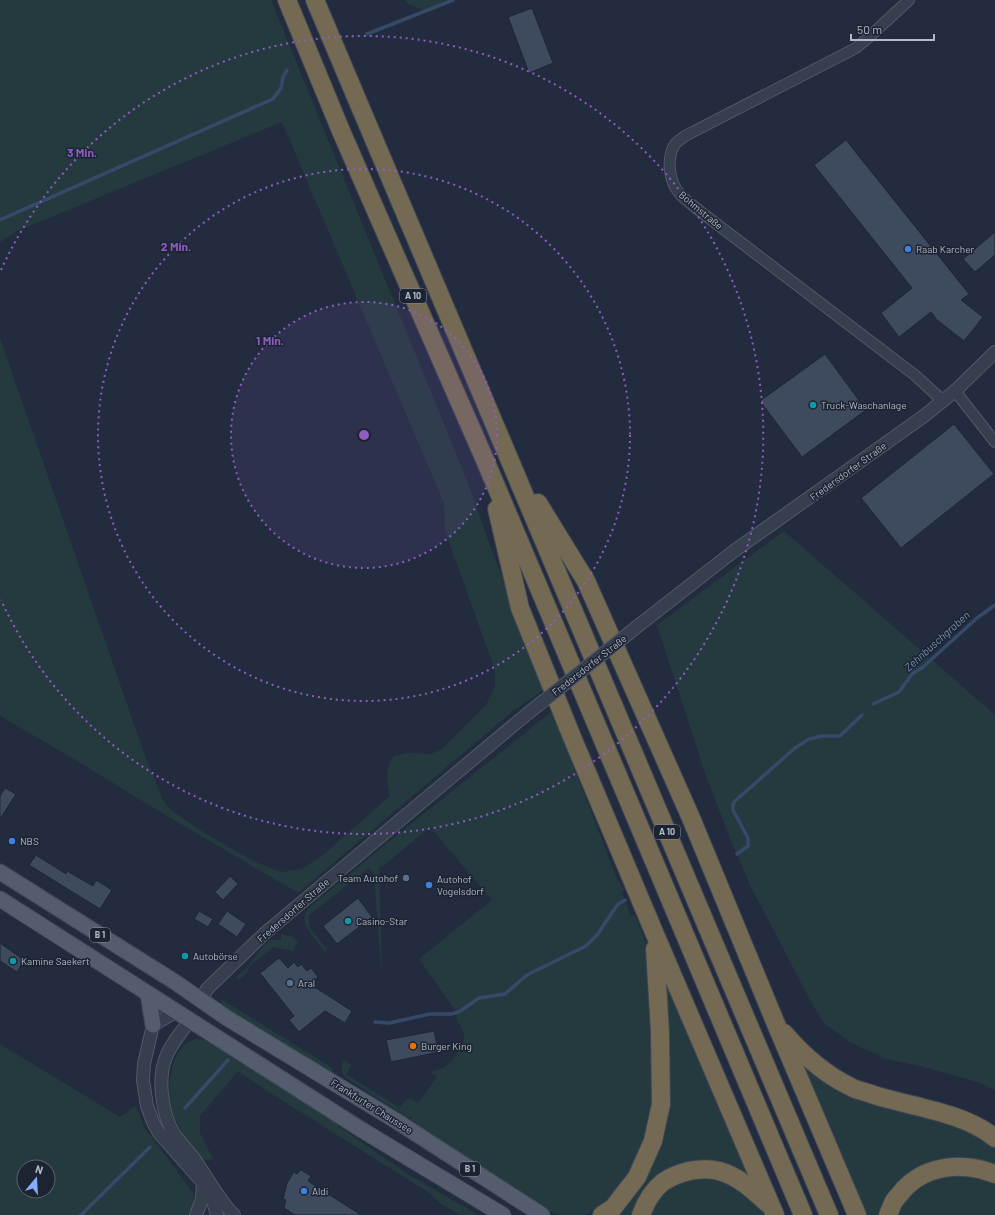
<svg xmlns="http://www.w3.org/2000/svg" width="995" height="1215" font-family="Barlow,sans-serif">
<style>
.green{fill:#243a3f;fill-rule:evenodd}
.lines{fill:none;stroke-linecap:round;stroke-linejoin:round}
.stream{stroke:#374968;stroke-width:3.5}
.building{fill:#3e4a5d;stroke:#1e2635}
.minor-casing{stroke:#525969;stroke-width:12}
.tertiary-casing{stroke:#525969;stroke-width:14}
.primary-casing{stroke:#404857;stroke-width:17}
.motorway-casing{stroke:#3f4656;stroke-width:20}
.minor{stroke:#363f4e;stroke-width:10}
.tertiary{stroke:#363f4e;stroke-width:12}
.primary{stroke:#545d6e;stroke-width:15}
.motorway{stroke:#746953;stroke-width:18}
.tertiary-bridge-casing{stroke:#525969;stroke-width:14;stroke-linecap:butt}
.tertiary-bridge{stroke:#363f4e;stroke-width:12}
.ring{fill:none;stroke:#8e5dc2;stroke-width:2;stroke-dasharray:2 4}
.shop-dot{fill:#3f7fe0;stroke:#1c2432;stroke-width:1.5}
.culture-dot{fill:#0f9aa8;stroke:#1c2432;stroke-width:1.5}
.service-dot{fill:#5c6f8a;stroke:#1c2432;stroke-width:1.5}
.food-dot{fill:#e8710a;stroke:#1c2432;stroke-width:1.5}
.labels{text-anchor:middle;stroke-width:3;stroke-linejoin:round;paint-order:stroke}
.shield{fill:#1c2432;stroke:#858c9c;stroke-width:1}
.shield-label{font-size:9px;font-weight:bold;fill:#b2b9c9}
.street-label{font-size:10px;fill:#b2b9c9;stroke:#1c2432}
.poi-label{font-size:10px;fill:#b2b9c9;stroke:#1c2432;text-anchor:start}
.water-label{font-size:11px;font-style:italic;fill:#798eb2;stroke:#1c2432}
.centre{fill:#8e5dc2;stroke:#1c2432;stroke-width:2}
.ring-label{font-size:12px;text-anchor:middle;font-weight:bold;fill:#8e5dc2;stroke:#1c2432;stroke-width:3;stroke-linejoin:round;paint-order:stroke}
</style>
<rect width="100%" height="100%" fill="#222c3e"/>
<!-- green -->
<g class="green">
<path d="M0 0H271L466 478 491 548 545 689 514 710 298 893 157 810 74 759 0 716V338L144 753 163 800 171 810 203 832 253 861 281 872 302 869 323 855 390 796C387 778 384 772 394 756L407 753 431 754 442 749 486 705 495 687V670L445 531 444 503 282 122 17 231 0 242Z"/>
<path d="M405 0H450L426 11 408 4Z"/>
<path d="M784 531 995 715V1090L981 1083 924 1067 886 1059 850 1042 824 1023 810 1000 752 889 734 848 707 779 657 625Z"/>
<path d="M555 709 566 747 618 881 625 890 622 892 631 916 635 915 648 949 655 1098 644 1151 617 1195 599 1207 585 1215H560L538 1207 408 1125 412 1116 408 1118 345 1077 342 1071V1063L344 1060 351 1064V1067L346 1074 400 1108 405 1101 410 1098 418 1103 437 1077 430 1072 443 1068 452 1061 461 1047 464 1040V1033L461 1026 457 1021 455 1010 419 959 492 900 430 827 382 867V865L379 867 382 969 381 971 374 874 369 868 308 916 309 927 327 949 325 952C315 938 294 921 311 906L387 843Z"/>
<path d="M281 934 292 937 298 942 293 951 273 947 252 964 245 975 238 980 236 977 247 968 263 946 271 940H281Z"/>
<path d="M662 961 757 1185 702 1161 635 1215H615L655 1157Z"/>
<path d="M221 999 331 1067 337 1080 224 1006 221 1003Z"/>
<path d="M196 1039 205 1040 223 1050 339 1123 338 1126 408 1174 478 1215H460L441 1204 431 1194 264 1089 238 1071 200 1116V1133L213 1159 203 1161C178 1130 161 1107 173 1065 177 1052 182 1043 196 1039Z"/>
<path d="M0 1044 120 1117 136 1106 144 1127 194 1194 193 1206 188 1215H0ZM24 1167H48V1191H24Z"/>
<path d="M792 1051 804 1064 968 1128 995 1146V1168L954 1158 880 1215H860Z"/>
<path d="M956 1172 995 1181V1215H894L913 1188Z"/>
<path d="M688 1176 730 1179 762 1208 766 1215H648L657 1195Z"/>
</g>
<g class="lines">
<!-- stream -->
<g class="stream">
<path d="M367 34 453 0"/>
<path d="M0 220 273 99 281 88 283 77 287 70"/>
<path d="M873 704 899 692 912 674 923 667 977 618 995 605"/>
<path d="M737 854 748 846V838L733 810V805L735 801 795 748 809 739 822 736H840L862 715"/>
<path d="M375 1022 389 1023 430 1014H451L459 1012 479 998 505 994 527 975 586 946 597 935 618 904 625 900"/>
<path d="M185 1108 228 1060"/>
<path d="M81 1215 150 1147"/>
</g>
</g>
<!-- building -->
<g class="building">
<path d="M532 8 553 63 529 73 508 17Z"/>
<path d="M846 140 969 294 961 300 983 317 964 341 937 320 931 312 899 337 881 313 912 288 814 165Z"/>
<path d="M995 232V255L975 272 963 259Z"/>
<path d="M825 354 866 410 802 457 760 401Z"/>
<path d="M954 424 994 474 901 548 861 498Z"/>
<path d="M5 788 16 794 0 819V796Z"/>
<path d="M36 855 66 874 67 871 93 886 96 880 112 890 100 909 29 865Z"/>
<path d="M230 876 238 884 223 900 215 892Z"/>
<path d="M358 898 372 917 337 944 323 926Z"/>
<path d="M199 911 213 919 208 927 194 919Z"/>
<path d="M227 911 246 924 237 937 218 924Z"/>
<path d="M0 943 24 960 17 972 0 961Z"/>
<path d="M279 958 288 968 294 962 298 967 301 964 307 971 311 968 318 977 310 984 352 1011 345 1023 325 1011 299 1032 289 1020 294 1016 260 973Z"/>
<path d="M434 1031 439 1052 391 1062 386 1040Z"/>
<path d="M301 1170 311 1176 308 1181 361 1215H295L284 1208 286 1200 283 1199 287 1183 294 1172 297 1174Z"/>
</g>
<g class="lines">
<!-- minor casing -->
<g class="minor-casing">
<g id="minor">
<path d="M909 0 868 38 856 48 685 136C682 138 678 141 675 144 666 158 669 181 679 193 685 200 694 206 701 212L916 376 943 401"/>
<path d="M955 391 995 442"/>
</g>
</g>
<!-- tertiary casing -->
<g class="tertiary-casing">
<g id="tertiary">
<path d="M643 622 734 551 924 416 955 391 995 352"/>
<path d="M200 1000 208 988 265 933 527 714"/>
<path d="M175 1012 153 1025 144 1064 143 1080 147 1106 153 1122 159 1133 203 1183 212 1198 217 1215"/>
<path d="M190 1021C181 1032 171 1044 166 1057 157 1079 162 1114 174 1134 181 1144 190 1152 197 1163 209 1180 219 1200 234 1215"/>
<path d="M196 1215 202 1199 203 1183"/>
</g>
</g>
<!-- primary casing -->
<g class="primary-casing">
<g id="primary">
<path d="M0 872 175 982 227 1018 398 1122 542 1215"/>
<path d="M0 899 362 1130 503 1215"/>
<path d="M148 994 153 1025"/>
</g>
</g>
<!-- motorway casing -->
<g class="motorway-casing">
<g id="motorway">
<path d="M287 0 341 131 485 460 803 1215"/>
<path d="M315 0 829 1215"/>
<path d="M538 503 586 581 691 818 776 1024 857 1215"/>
<path d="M497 509 520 608 572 737 654 932 775 1215"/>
<path d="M784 1033C802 1054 826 1075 851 1087 858 1091 867 1092 874 1095 912 1107 963 1112 995 1138"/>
<path d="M602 1215 613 1208 637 1177 653 1141 661 1104 660 1032 655 949"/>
<path d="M641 1215C645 1204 653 1190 663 1182 678 1172 701 1166 719 1171 738 1176 753 1190 767 1203"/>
<path d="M888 1215C890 1210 892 1205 894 1201 897 1197 901 1193 904 1189 928 1164 964 1162 995 1174"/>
</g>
</g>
<!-- minor -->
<use href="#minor" class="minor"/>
<!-- tertiary -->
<use href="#tertiary" class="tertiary"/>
<!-- primary -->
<use href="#primary" class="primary"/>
<!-- motorway -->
<use href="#motorway" class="motorway"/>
<!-- tertiary-bridge casing -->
<g class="tertiary-bridge-casing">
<path id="tertiary-bridge" d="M527 714 643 622"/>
</g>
<!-- tertiary-bridge -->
<use href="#tertiary-bridge" class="tertiary-bridge"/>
</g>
<!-- distance rings -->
<circle cx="364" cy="435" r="133" fill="#8e5dc2" fill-opacity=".12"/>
<g class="ring">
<circle cx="364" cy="435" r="133"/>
<circle cx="364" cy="435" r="266"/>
<path d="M1 270A399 399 0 1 1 1 600"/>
</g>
<!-- markers -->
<g class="shop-dot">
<circle cx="908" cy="249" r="4"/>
<circle cx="12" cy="841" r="4"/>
<circle cx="429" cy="885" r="4"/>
<circle cx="304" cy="1191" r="4"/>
</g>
<g class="culture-dot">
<circle cx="813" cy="405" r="4"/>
<circle cx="348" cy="921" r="4"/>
<circle cx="185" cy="956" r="4"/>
<circle cx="13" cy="961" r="4"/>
</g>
<g class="service-dot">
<circle cx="406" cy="878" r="4"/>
<circle cx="290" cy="983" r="4"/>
</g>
<circle class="food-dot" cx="413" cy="1046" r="4"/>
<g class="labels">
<!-- shield labels -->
<g class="shield">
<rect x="400" y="289" width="26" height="14" rx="3"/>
<rect x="654" y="825" width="26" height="14" rx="3"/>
<rect x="90" y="928" width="20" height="14" rx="3"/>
<rect x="460" y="1162" width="20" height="14" rx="3"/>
</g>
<g class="shield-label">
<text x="413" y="299">A 10</text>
<text x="667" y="835">A 10</text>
<text x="100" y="938">B 1</text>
<text x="470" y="1172">B 1</text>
</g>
<!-- street labels -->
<g class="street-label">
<text transform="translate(701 210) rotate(40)" y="4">Bohmstraße</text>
<text transform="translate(848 471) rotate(-36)" y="4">Fredersdorfer Straße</text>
<text transform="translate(589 665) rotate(-38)" y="4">Fredersdorfer Straße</text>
<text transform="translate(293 910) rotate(-41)" y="4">Fredersdorfer Straße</text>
<text transform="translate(372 1106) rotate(32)" y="4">Frankfurter Chaussee</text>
</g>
<!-- poi labels -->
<g class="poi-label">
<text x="916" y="253">Raab Karcher</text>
<text x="821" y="409">Truck-Waschanlage</text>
<text x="20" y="845">NBS</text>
<text x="398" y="882" text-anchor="end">Team Autohof</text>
<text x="437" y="883">Autohof<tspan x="437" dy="12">Vogelsdorf</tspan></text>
<text x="356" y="925">Casino-Star</text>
<text x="193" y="960">Autobörse</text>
<text x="21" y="965">Kamine Saekert</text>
<text x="298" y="987">Aral</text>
<text x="421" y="1050">Burger King</text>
<text x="312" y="1195">Aldi</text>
</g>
<!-- water labels -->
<g class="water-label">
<text transform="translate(937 641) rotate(-42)" y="4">Zehnbuschgraben</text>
</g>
</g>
<circle cx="364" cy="435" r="6" class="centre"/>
<g class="ring-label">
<text x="82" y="157">3 Min.</text>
<text x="176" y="251">2 Min.</text>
<text x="270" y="345">1 Min.</text>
</g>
<!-- north arrow -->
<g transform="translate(36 1179) rotate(18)"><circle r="19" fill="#1c2432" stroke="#58606e"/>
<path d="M0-3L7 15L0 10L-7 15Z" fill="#84abfc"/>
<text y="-6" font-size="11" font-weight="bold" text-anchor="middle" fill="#b2b9c9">N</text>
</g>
<!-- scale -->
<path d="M851 34v6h83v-6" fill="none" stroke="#b2b9c9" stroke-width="2"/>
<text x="857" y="34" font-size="12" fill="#b2b9c9" stroke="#1c2432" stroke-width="3" paint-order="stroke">50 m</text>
</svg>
